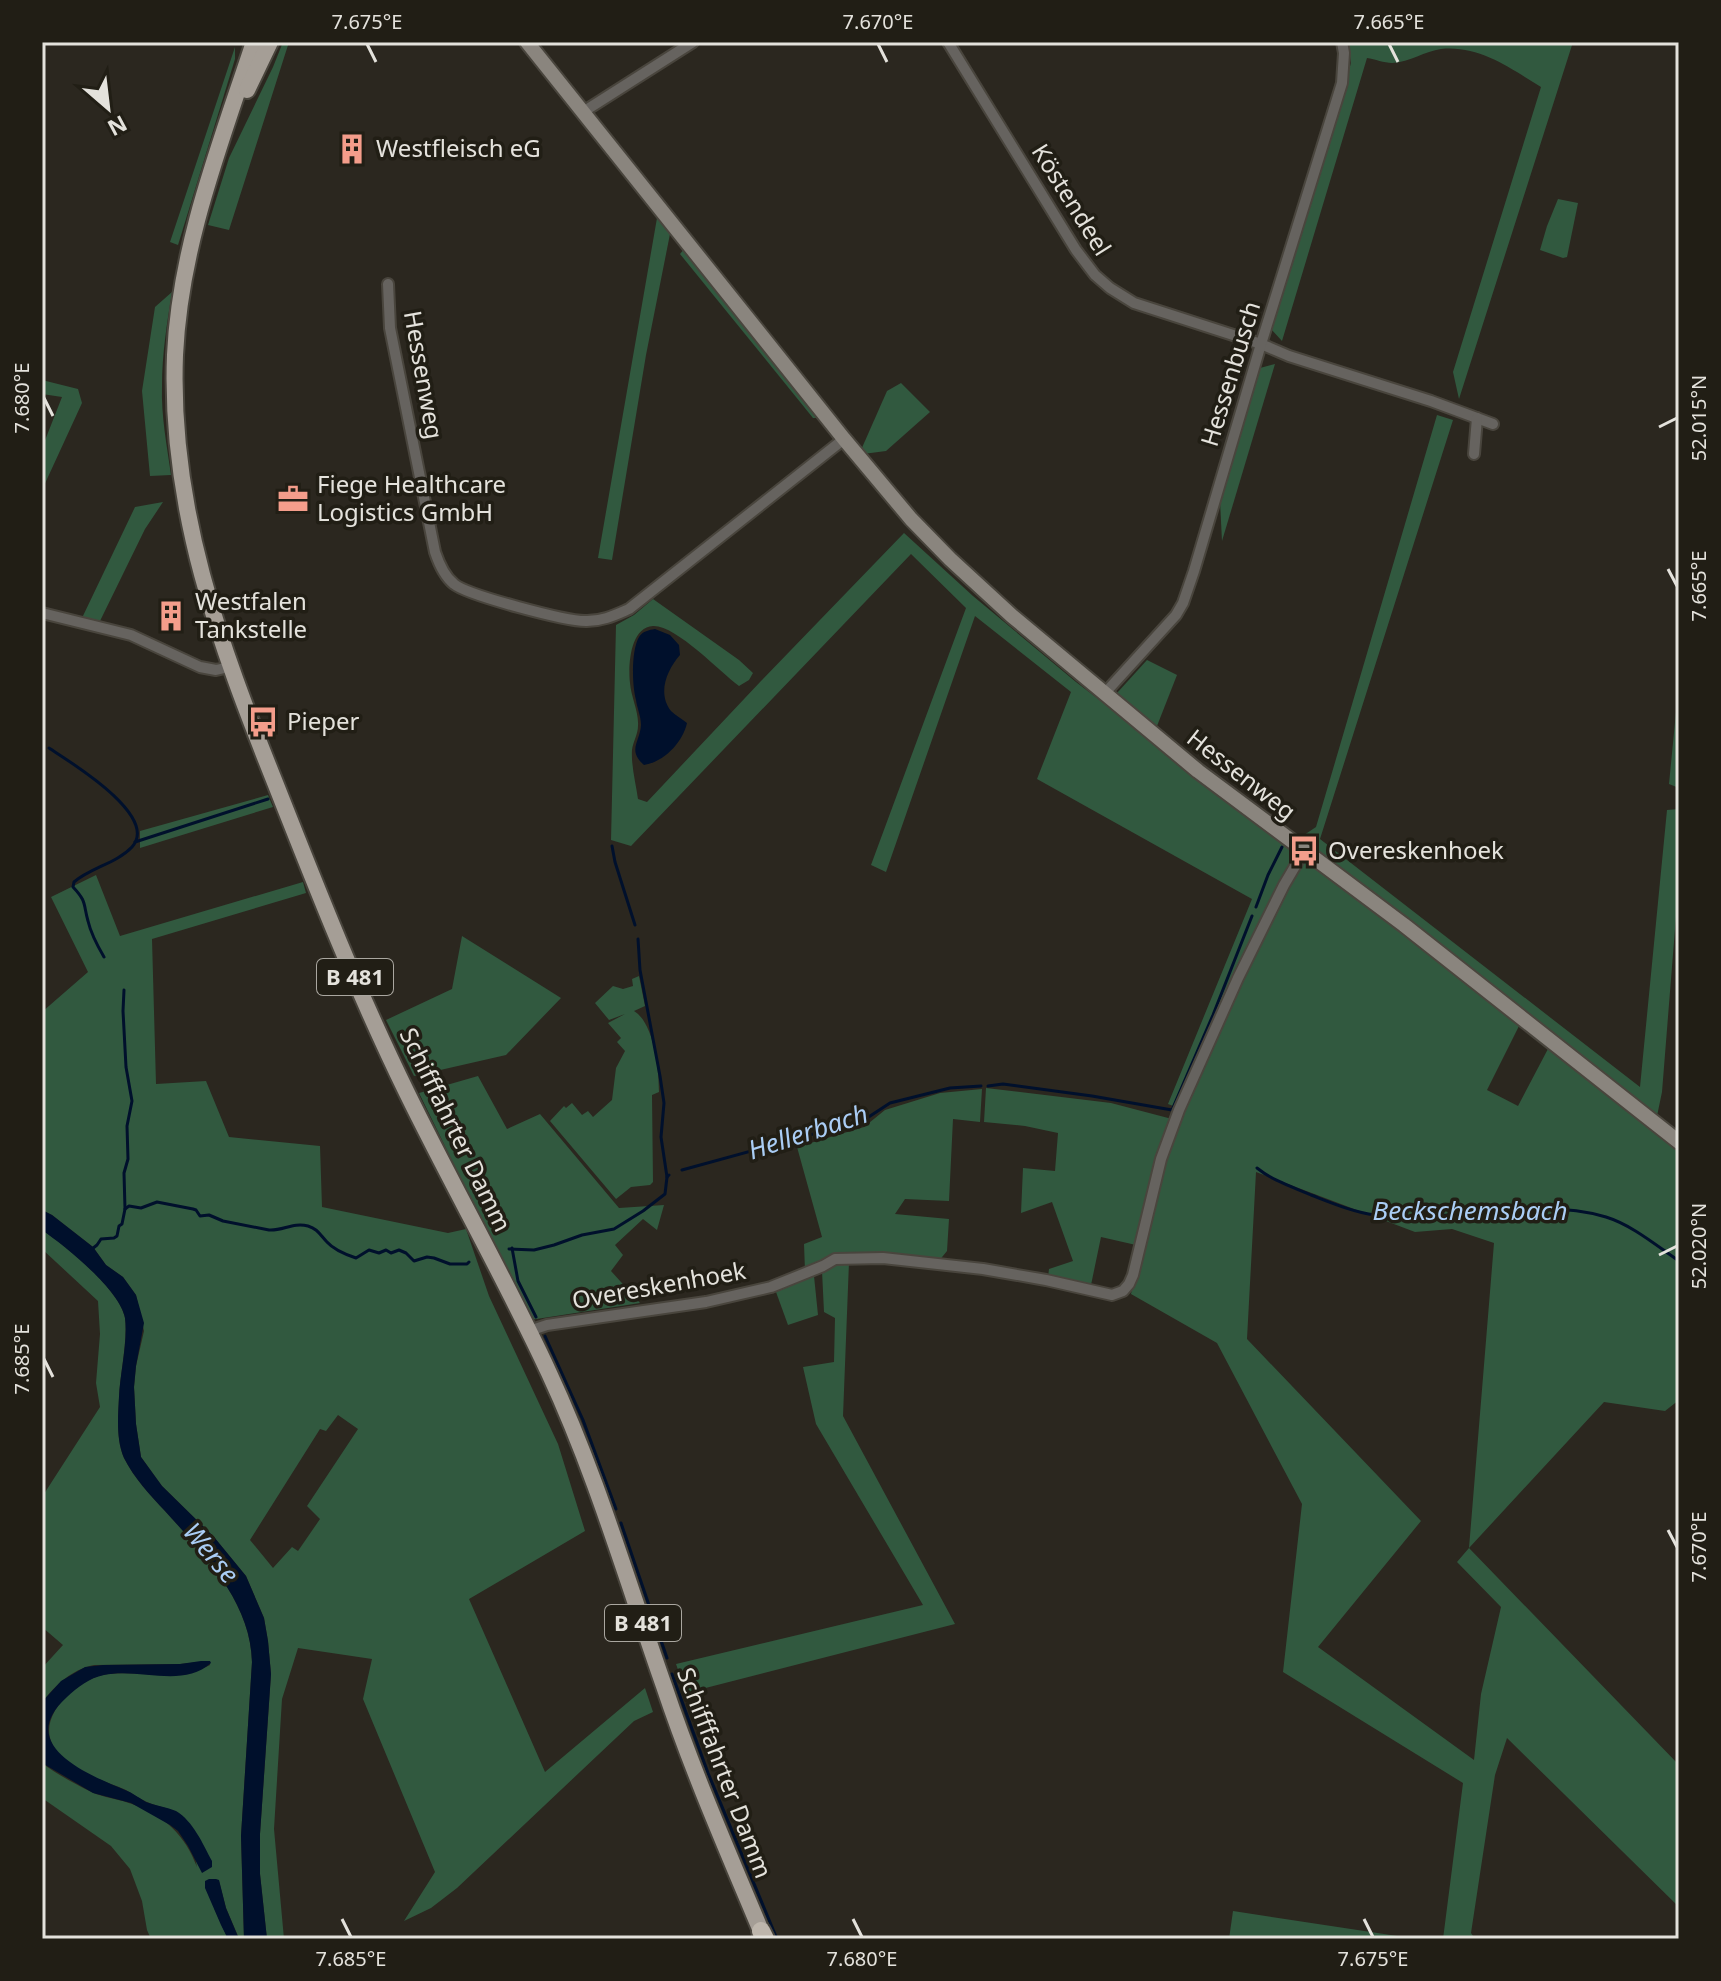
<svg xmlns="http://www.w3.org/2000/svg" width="1721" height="1981" font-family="'Noto Sans',sans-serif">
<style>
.green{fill:#31593f;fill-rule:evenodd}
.water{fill:#00102c}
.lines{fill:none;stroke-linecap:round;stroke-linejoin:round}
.stream{stroke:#00102c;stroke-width:3}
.street-casing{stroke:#49453d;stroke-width:14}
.secondary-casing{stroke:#49453d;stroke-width:18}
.primary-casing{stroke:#49453d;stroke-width:20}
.highway-casing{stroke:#49453d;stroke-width:22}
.street{stroke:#66635f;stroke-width:10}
.secondary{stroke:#8a857e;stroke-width:14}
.primary{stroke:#a59e96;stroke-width:16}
.highway{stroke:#beb6ac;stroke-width:18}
.ticks{fill:none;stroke:#e4e2dc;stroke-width:3}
.labels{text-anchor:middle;stroke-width:7;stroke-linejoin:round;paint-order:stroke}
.shield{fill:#211e15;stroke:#aaa7a0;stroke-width:2}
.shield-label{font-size:22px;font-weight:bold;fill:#e4e2dc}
.poi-label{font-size:24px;fill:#e4e2dc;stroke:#211e15;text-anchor:start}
.street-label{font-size:24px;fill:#e4e2dc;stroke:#211e15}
.water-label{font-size:26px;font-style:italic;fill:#aacdf5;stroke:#211e15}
.neatline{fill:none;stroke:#e4e2dc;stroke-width:3}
.ticks-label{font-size:20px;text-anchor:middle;fill:#e4e2dc}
</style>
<rect width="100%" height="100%" fill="#2b271f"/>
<!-- green -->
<g class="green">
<path d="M283 42H289L229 230 208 225 229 158 273 67Z"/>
<path d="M1348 42H1573L1459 399 1453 372 1541 87C1510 68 1479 45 1441 49 1425 51 1410 62 1392 63 1384 63 1375 59 1367 58L1282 341 1271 329 1351 63Z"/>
<path d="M235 47V59L178 245 170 242Z"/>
<path d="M1558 199 1578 203 1567 257 1563 258 1540 250 1547 226Z"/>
<path d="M657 218 670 234 646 355 612 560 598 558Z"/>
<path d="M684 249 819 418H813L680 254Z"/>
<path d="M172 292C167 323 162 354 162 386 161 416 167 446 171 475L150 476 142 391 155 307Z"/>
<path d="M1275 364 1222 541 1220 501 1260 368Z"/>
<path d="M42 380 78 389 82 403 42 490V448L62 397 42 394Z"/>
<path d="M901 383 930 412 886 451 863 454 861 450 887 391Z"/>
<path d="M1437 415 1453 420 1320 839 1640 1087 1667 810 1679 809V879L1662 1092 1657 1116 1301 843 1304 835 1316 827Z"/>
<path d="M163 502 145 529 100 621 82 618 135 507Z"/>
<path d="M904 533 973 596 1076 682 1297 851 1235 977 1176 1107 1168 1104 1252 899 1037 779 1071 692 975 616 886 872 871 865 966 608 911 554 631 846 611 840 616 625 634 615 653 599 739 660 753 673 749 680 739 686C720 672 676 625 653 626 630 627 628 666 630 683 631 697 639 712 638 726 638 734 633 742 632 750 631 766 636 784 638 799L647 802 761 681Z"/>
<path d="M1147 660 1177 675 1157 726 1117 693Z"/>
<path d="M1679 681V788L1669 784Z"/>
<path d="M268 795 273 807 140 848V831Z"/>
<path d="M1304 857 1520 1024 1487 1090 1518 1106 1549 1047 1679 1149V1400L1665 1411 1604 1402 1469 1548 1679 1765V1907L1507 1738 1495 1775 1471 1933 1475 1939H1443L1463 1783 1283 1672 1302 1504 1217 1343 1131 1294 1166 1158 1183 1110 1242 979ZM1256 1172 1415 1232 1452 1229 1494 1243 1469 1548 1457 1562 1501 1607 1481 1694 1474 1760 1318 1647 1421 1521 1247 1339Z"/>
<path d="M96 875 120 936 303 882 306 893 152 939 156 1084 206 1081 229 1137 320 1146 322 1207 448 1233 466 1229 489 1296 558 1444 585 1531 469 1599 545 1772 645 1688 653 1712 634 1721 457 1888 431 1908 404 1921 435 1872 363 1699 372 1659 298 1648 282 1699 274 1829 284 1939H267L260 1874V1834L271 1674 268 1641 264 1618 246 1576 214 1537 162 1486 141 1457 136 1424 134 1387 136 1366 144 1331 136 1295 123 1277 106 1265 93 1247 52 1215 42 1210V1012L88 972 51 897ZM338 1415 358 1429 307 1506 320 1519 298 1551 292 1547 273 1568 250 1540 320 1429 326 1431Z"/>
<path d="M462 936 561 998 506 1055 414 1076 386 1020 452 989Z"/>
<path d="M639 976 645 1006 634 1011C654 1023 659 1069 659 1092L652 1095 653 1182 650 1185 631 1187 616 1199 550 1121 564 1106 566 1108 572 1103 582 1115 588 1111 593 1117 612 1100 616 1068 625 1051 617 1042 621 1038 608 1023 625 1014 609 1020 595 1003 613 986 623 989 633 986 632 979Z"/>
<path d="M478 1076 507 1129 540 1114 619 1208 664 1205 657 1230 643 1219 615 1245 623 1255 611 1271 640 1303 530 1320 419 1093Z"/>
<path d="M986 1088 1111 1103 1172 1119 1136 1245 1101 1237 1091 1285 1048 1277 1049 1269 1073 1261 1052 1202 1021 1213 1023 1168 1055 1171 1058 1133 1025 1126 984 1122Z"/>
<path d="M982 1089 980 1122 953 1119 949 1201 905 1199 895 1214 949 1219 947 1251 938 1262 835 1256 805 1271 804 1244 822 1237 797 1147 864 1127 885 1110 940 1093Z"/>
<path d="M42 1230C65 1245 120 1290 125 1318 128 1338 120 1375 119 1397 118 1417 116 1439 124 1458 134 1478 150 1495 165 1511 203 1553 251 1602 252 1662L241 1836 244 1939H239L238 1936 226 1908 219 1881 214 1908 228 1939H151L147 1930 142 1901 130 1869 111 1846 42 1798V1763C53 1772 82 1788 96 1794 108 1798 121 1800 132 1804 165 1816 185 1835 197 1867 195 1855 192 1829 186 1820 177 1808 160 1808 147 1802 140 1799 133 1794 126 1790 101 1779 62 1770 51 1741 40 1712 80 1677 108 1674 144 1670 176 1683 210 1665V1661L180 1664 94 1665C71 1670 57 1684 42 1702V1668L63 1645 42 1627V1497L100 1407 96 1383 100 1334 98 1301 42 1249Z"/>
<path d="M835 1262H849L843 1416 955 1624 686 1693 676 1664 923 1605 816 1424 803 1367 834 1362 835 1318 824 1312 822 1271Z"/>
<path d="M814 1276 818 1315 788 1325 776 1292Z"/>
<path d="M1233 1911 1417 1939H1229Z"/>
</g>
<!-- water -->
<g class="water">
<path d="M655 629 670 635 679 645 680 655C667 670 657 693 671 711 675 715 682 719 687 723 683 742 664 762 644 765 627 750 640 742 641 725 641 716 637 708 636 700 632 685 631 651 639 637 643 631 649 630 655 629Z"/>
<path d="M42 1210 52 1215 93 1247 106 1265 123 1277 136 1295 144 1323 136 1366 134 1387 136 1424 141 1457 162 1486 214 1537 246 1576 264 1618 268 1641 271 1674 260 1834V1874L267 1939H244L241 1836 252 1662C251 1602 203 1553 165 1511 150 1495 134 1478 124 1458 116 1439 118 1417 119 1397 120 1373 128 1342 125 1318 120 1290 65 1246 42 1230Z"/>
<path d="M201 1661H210L211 1663C182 1689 138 1667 104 1675 89 1678 78 1687 67 1697 14 1745 87 1774 125 1790 133 1793 139 1798 146 1802 156 1806 167 1807 176 1811 193 1821 203 1844 212 1861V1867L202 1873 188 1846 178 1831 170 1825 131 1803 93 1793 42 1763V1702L61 1681 85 1667 103 1665 180 1664Z"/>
<path d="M209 1879H216L219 1880 226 1908 239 1939H228L221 1925 205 1888V1881Z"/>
</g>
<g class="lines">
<!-- stream -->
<g class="stream">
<path d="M49 748C70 762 160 816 132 847 117 863 90 868 74 882L73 887C87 902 83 903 88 921 91 934 97 945 104 957"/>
<path d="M135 842 268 799"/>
<path d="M612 846 615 862 635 925"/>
<path d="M1256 907 1268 875 1282 847"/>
<path d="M638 939 640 970 660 1076 664 1103 661 1137 667 1177"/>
<path d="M988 1086 1003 1084 1092 1096 1172 1110 1213 1015 1252 916"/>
<path d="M1257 1168C1273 1181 1293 1187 1311 1195 1332 1203 1353 1212 1375 1215 1395 1219 1416 1217 1436 1216 1491 1213 1552 1201 1606 1217 1632 1225 1657 1246 1679 1261"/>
<path d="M682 1170 864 1120 890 1103 950 1088 981 1086"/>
<path d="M125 1209 129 1206 141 1208 157 1202 193 1209 196 1210 200 1216 209 1215 223 1221 269 1230C283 1231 293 1222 308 1226 318 1229 320 1235 327 1242 334 1250 347 1255 356 1258L369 1250 379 1253 386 1250 391 1253 399 1250 406 1253 414 1261 427 1257 434 1258 450 1264H467L469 1262"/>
<path d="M512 1248 518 1281 536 1317"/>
<path d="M92 1249 97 1245 101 1239 114 1238 117 1236 119 1226 122 1224 125 1209 124 1173 128 1159 127 1126 132 1101 126 1067 123 1011 124 990"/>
<path d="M509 1249 534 1250 554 1245 582 1235 614 1229 643 1211 665 1194 667 1177 669 1175"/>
<path d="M545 1336 583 1420 616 1509"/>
<path d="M621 1523 667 1658"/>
<path d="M672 1674 708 1773 777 1939"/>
</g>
<!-- street casing -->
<g class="street-casing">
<g id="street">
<path d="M948 42 1076 250 1095 275 1110 288 1134 303 1261 344 1289 356 1431 401 1493 424"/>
<path d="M583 112 693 42"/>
<path d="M388 284 390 328 435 552C439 564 444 576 454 584 467 595 568 622 587 621 603 621 615 615 629 609L844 439"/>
<path d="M1474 454 1477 418"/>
<path d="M42 613 131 635 200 667 216 670 229 667"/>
<path d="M1105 693 1176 615 1183 603 1194 571 1261 344 1342 83 1344 53 1342 42"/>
<path d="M529 1331 547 1325 706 1302 771 1287 823 1266 835 1259 883 1258 983 1269 1046 1280 1112 1295 1123 1291 1129 1284 1133 1275 1161 1159 1179 1110 1238 978 1284 885 1304 851"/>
</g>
</g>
<!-- secondary casing -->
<g class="secondary-casing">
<path id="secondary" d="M527 42 844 439 911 519 950 559 1012 616 1198 771 1404 925 1679 1142"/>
</g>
<!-- primary casing -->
<g class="primary-casing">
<g id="primary">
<path d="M254 42C220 145 180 246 175 355 169 509 220 645 276 785 317 889 358 993 407 1093 453 1187 505 1278 549 1373 596 1474 627 1581 664 1686 692 1770 727 1850 761 1931"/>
<path d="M247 90 270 42"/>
</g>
</g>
<!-- highway casing -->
<g class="highway-casing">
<path id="highway" d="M761 1931 765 1939"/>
</g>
<!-- street -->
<use href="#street" class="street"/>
<!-- secondary -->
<use href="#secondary" class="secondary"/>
<!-- primary -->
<use href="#primary" class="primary"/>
<!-- highway -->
<use href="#highway" class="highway"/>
</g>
<!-- ticks -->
<path class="ticks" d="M367 44 376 62M878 44 887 62M1389 44 1398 62M44 398 53 416M1659 427 1677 418M1668 569 1677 586M1659 1255 1677 1246M44 1359 53 1377M1668 1530 1677 1547M342 1919 351 1937M853 1919 862 1937M1364 1919 1373 1937"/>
<!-- icons -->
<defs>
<g id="building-bare" transform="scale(2.4)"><path d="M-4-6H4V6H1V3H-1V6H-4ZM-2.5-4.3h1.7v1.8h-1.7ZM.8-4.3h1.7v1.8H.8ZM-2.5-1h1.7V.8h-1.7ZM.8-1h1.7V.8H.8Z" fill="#f49d8b" stroke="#211e15" stroke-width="2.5" paint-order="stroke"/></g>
<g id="office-bare" transform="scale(2.4)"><path d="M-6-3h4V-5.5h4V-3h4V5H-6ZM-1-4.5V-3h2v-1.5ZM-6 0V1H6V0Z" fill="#f49d8b" stroke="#211e15" stroke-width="2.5" paint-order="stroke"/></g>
<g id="bus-bare" transform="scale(2.4)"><path d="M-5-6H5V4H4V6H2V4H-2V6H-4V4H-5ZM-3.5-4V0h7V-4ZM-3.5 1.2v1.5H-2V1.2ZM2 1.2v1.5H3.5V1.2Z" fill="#f49d8b" stroke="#211e15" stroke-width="2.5" paint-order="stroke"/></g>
</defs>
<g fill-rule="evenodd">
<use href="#building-bare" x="352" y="149"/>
<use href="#office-bare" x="293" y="499"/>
<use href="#building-bare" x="171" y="616"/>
<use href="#bus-bare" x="263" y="722"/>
<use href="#bus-bare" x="1304" y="851"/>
</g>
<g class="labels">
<!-- shield labels -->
<g class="shield">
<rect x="317" y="959" width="76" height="36" rx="6"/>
<rect x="605" y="1605" width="76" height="36" rx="6"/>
</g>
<g class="shield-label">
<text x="355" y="985">B 481</text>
<text x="643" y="1631">B 481</text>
</g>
<!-- poi labels -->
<g class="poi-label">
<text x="376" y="157">Westfleisch eG</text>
<text x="317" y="493">Fiege Healthcare<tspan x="317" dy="28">Logistics GmbH</tspan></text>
<text x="195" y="610">Westfalen<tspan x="195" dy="28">Tankstelle</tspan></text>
<text x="287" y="730">Pieper</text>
<text x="1328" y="859">Overeskenhoek</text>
</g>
<!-- street labels -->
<g class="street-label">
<text transform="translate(1071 200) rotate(58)" y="8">Köstendeel</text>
<text transform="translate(1231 374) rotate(-73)" y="8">Hessenbusch</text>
<text transform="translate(423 375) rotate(80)" y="8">Hessenweg</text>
<text transform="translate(1241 775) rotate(38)" y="8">Hessenweg</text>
<text transform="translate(455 1130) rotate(64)" y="8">Schifffahrter Damm</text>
<text transform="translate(659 1286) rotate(-10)" y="8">Overeskenhoek</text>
<text transform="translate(724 1773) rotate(69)" y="8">Schifffahrter Damm</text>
</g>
<!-- water labels -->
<g class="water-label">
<text transform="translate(808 1132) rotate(-18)" y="9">Hellerbach</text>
<text x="1470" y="1220">Beckschemsbach</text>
<text transform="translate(211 1553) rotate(50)" y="9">Werse</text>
</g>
</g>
<!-- border -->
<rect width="1721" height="1981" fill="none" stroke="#211e15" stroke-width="88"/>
<!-- north arrow -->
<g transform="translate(108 108) rotate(152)" stroke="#211e15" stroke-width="6" paint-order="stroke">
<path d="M0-6L14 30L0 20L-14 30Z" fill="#e4e2dc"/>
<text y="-12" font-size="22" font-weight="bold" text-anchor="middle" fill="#e4e2dc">N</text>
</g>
<rect x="44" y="44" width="1633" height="1893" class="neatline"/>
<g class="ticks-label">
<text x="367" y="29">7.675°E</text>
<text x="878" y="29">7.670°E</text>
<text x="1389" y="29">7.665°E</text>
<text transform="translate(22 398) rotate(-90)" y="7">7.680°E</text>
<text transform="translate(1699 418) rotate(-90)" y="7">52.015°N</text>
<text transform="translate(1699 586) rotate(-90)" y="7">7.665°E</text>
<text transform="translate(1699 1246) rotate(-90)" y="7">52.020°N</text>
<text transform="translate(22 1359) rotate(-90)" y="7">7.685°E</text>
<text transform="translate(1699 1547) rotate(-90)" y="7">7.670°E</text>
<text x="351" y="1966">7.685°E</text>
<text x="862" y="1966">7.680°E</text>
<text x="1373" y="1966">7.675°E</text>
</g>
</svg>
